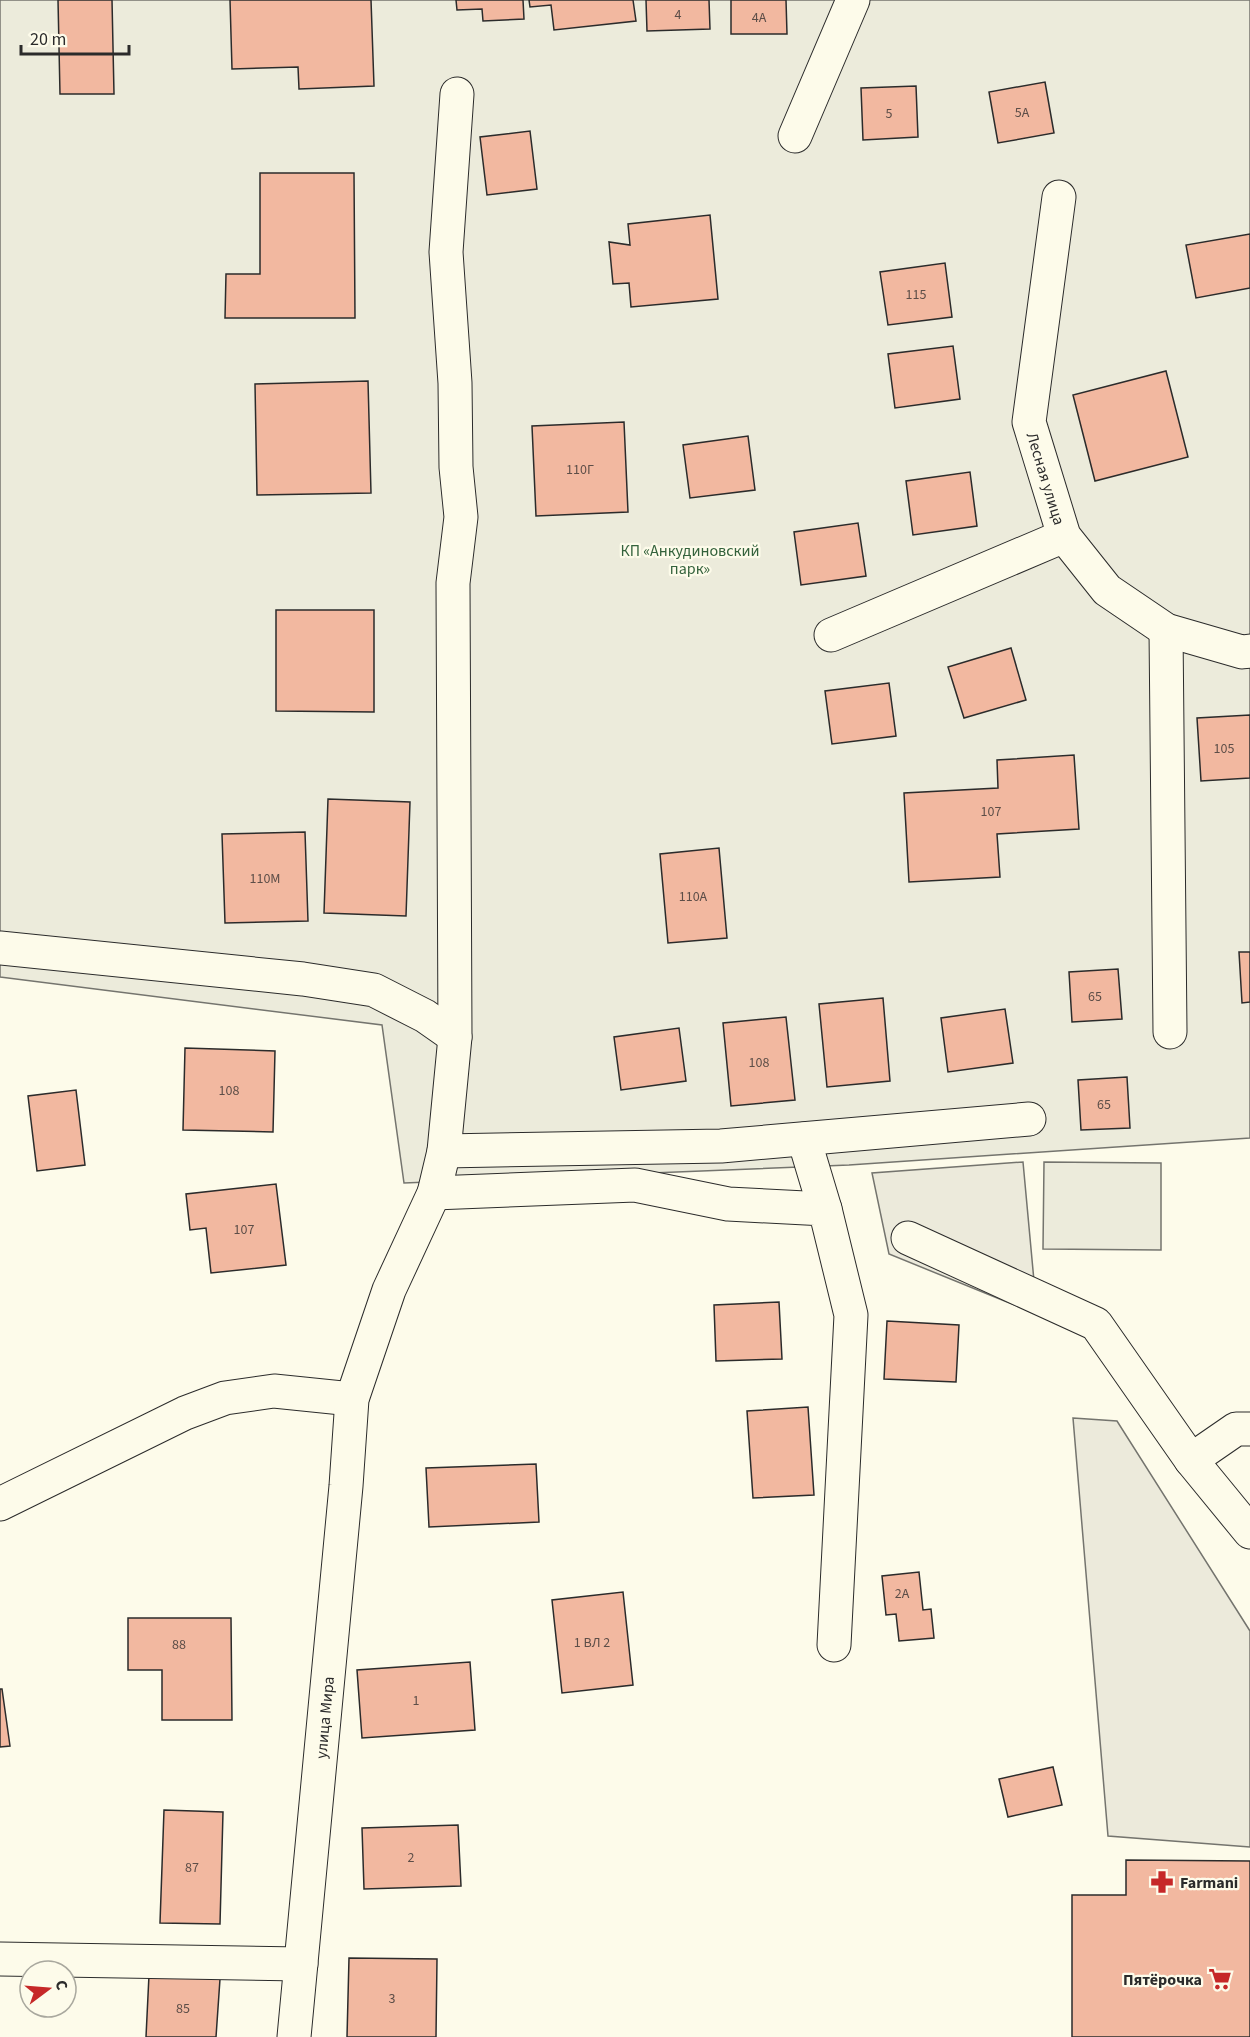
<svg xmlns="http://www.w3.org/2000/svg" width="1250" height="2037" font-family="'Source Sans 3',sans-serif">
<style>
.green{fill:#ecebdb;stroke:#74746e;stroke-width:1.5}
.parking{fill:#eceadb;stroke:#74746e;stroke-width:1.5}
.building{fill:#f2b8a0;stroke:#2b2b2b;stroke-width:1.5}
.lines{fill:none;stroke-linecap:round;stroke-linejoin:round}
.minor-casing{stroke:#2b2b2b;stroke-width:35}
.minor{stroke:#fdfbea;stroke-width:33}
.labels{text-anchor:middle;stroke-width:4.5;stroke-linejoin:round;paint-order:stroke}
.number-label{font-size:14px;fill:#5d4e48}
.street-label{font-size:16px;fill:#2b2b2b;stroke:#fdfbea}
.park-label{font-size:16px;fill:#34623c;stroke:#fdfbea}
.poi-label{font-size:16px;font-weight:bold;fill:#2b2b2b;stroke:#fdfbea;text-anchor:start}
</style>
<rect width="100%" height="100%" fill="#fdfbea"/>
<!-- green -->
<g class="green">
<path d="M0 0H1250V1138L849 1165 404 1183 382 1025 0 977Z"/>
<path d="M1044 1162 1161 1163V1250L1043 1249Z"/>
</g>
<!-- parking -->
<g class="parking">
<path d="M1023 1162 1034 1281 1017 1306 889 1254 872 1173Z"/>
<path d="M1073 1418 1117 1421 1250 1631V1847L1108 1836Z"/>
</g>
<!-- building -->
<g class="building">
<path d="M58 0H112L114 94H60Z"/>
<path d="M230 0H371L374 86 299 89 298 67 232 69Z"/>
<path d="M456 0H523L524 19 483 21 482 9 457 10Z"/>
<path d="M529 0H633L636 21 554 30 551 5 530 7Z"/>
<path d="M646 0H709L710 29 647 31Z"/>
<path d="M731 0H786L787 34H731Z"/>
<path d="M1045 82 1054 133 998 143 989 92Z"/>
<path d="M916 86 918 137 863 140 861 88Z"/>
<path d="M530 131 537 189 487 195 480 137Z"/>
<path d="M260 173H354L355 318H225L226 274H260Z"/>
<path d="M710 215 718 299 631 307 629 283 613 284 609 242 630 245 628 224Z"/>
<path d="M1250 234V288L1196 298 1186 245Z"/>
<path d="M945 263 952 317 888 325 880 272Z"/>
<path d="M953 346 960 399 895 408 888 354Z"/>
<path d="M1166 371 1188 457 1095 481 1073 395Z"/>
<path d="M368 381 371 493 257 495 255 384Z"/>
<path d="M624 422 628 512 536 516 532 426Z"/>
<path d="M748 436 755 490 690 498 683 445Z"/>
<path d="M970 472 977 526 913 535 906 481Z"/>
<path d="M858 523 866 576 801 585 794 532Z"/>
<path d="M276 610H374V712L276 711Z"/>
<path d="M1011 648 1026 700 964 718 948 667Z"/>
<path d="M889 683 896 736 832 744 825 691Z"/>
<path d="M1250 715V778L1201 781 1197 718Z"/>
<path d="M1074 755 1079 829 997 834 1000 877 909 882 904 793 998 788 997 760Z"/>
<path d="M328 799 410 802 406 916 324 913Z"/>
<path d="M305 832 308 921 225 923 222 834Z"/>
<path d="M719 848 727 938 668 943 660 854Z"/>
<path d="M1239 952H1250V1002L1242 1003Z"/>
<path d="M1118 969 1122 1019 1072 1022 1069 972Z"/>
<path d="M883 998 890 1081 827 1087 819 1004Z"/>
<path d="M1005 1009 1013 1063 948 1072 941 1018Z"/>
<path d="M786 1017 795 1100 731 1106 723 1023Z"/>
<path d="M679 1028 686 1081 621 1090 614 1037Z"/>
<path d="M185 1048 275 1051 273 1132 183 1130Z"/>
<path d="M1127 1077 1130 1128 1081 1130 1078 1080Z"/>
<path d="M76 1090 85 1165 37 1171 28 1096Z"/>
<path d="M276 1184 286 1265 211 1273 206 1228 190 1230 186 1194Z"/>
<path d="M779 1302 782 1359 716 1361 714 1305Z"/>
<path d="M887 1321 959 1325 956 1382 884 1379Z"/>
<path d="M808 1407 814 1495 753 1498 747 1411Z"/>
<path d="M536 1464 539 1522 429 1527 426 1468Z"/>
<path d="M919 1572 923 1610 931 1609 934 1638 899 1641 896 1614 886 1615 882 1576Z"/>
<path d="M623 1592 633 1685 562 1693 552 1600Z"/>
<path d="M128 1618H231L232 1720H162V1670H128Z"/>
<path d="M470 1662 475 1730 362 1738 357 1670Z"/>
<path d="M0 1689H2L10 1746 0 1747Z"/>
<path d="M1053 1767 1062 1805 1008 1817 999 1779Z"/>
<path d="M164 1810 223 1812 220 1924 160 1923Z"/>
<path d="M458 1825 461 1886 364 1889 362 1828Z"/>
<path d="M1126 1860 1250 1861V2037H1072V1895H1126Z"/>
<path d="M349 1958 437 1959 436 2037H347Z"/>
<path d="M149 1975 220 1979 216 2037H146Z"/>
</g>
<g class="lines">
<!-- minor casing -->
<g class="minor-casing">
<g id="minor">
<path d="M795 136 853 0"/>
<path id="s1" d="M1059 197 1029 422 1064 536 1107 590 1166 630 1242 652 1250 651"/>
<path d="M1166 630 1170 1032"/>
<path d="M831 635 1064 536"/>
<path d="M0 948 303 979 374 990 425 1016 455 1037"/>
<path d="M804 1139 825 1209"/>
<path d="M444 1151 721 1146 1029 1119"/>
<path d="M434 1193 635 1185 728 1204 825 1209 851 1315 834 1645"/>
<path d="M908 1238 1096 1324 1191 1460 1250 1532"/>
<path d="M1191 1460 1236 1429H1250"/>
<path d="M0 1504 185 1413 225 1398 274 1391 352 1399"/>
<path d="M0 1959 301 1964"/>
<path id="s2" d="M294 2037 346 1486 352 1399 389 1290 434 1193 444 1151 455 1037 453 583 461 517 456 467 455 383 446 252 457 94"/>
</g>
</g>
<!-- minor -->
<use href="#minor" class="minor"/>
</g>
<!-- icons -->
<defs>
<g id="pharmacy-bare" transform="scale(1.8)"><path d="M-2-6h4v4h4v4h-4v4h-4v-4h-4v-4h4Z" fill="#c62828" stroke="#fdfbea" stroke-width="2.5" paint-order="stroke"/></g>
<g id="supermarket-bare" transform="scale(1.8)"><path d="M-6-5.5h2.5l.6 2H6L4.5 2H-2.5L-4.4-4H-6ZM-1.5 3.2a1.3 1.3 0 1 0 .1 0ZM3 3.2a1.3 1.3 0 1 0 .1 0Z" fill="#c62828" stroke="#fdfbea" stroke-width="2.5" paint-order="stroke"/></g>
</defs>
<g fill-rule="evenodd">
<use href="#pharmacy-bare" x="1162" y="1882"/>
<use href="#supermarket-bare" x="1220" y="1979"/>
</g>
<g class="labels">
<!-- number labels -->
<g class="number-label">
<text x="678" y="19">4</text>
<text x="759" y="22">4А</text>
<text x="1022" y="117">5А</text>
<text x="889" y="118">5</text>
<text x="916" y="299">115</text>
<text x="580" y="474">110Г</text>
<text x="1224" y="753">105</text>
<text x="991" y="816">107</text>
<text x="265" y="883">110М</text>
<text x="693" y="901">110А</text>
<text x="1095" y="1001">65</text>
<text x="759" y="1067">108</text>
<text x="229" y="1095">108</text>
<text x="1104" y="1109">65</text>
<text x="244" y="1234">107</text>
<text x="902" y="1598">2А</text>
<text x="592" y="1647">1 ВЛ 2</text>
<text x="179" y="1649">88</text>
<text x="416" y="1705">1</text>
<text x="411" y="1862">2</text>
<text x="192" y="1872">87</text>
<text x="392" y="2003">3</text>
<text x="183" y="2013">85</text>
</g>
<!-- street labels -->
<g class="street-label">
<text dy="6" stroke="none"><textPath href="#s1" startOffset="286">Лесная улица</textPath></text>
<text dy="6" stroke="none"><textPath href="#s2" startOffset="321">улица Мира</textPath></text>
</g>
<!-- park labels -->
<g class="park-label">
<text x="690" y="556">КП «Анкудиновский<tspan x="690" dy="18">парк»</tspan></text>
</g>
<!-- poi labels -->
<g class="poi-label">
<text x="1180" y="1888">Farmani</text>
<text x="1202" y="1985" text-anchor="end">Пятёрочка</text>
</g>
</g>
<!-- north arrow -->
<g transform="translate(48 1989) rotate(74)"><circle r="28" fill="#fdfbea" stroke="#a9a89e" stroke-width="1.5"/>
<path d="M0-4.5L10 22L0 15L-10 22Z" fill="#c62828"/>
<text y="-9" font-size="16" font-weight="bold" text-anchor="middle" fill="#2b2b2b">С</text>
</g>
<!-- scale -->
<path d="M21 45v9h108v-9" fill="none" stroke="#2b2b2b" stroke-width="3"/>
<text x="30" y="45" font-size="18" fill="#2b2b2b" stroke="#fdfbea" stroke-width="4.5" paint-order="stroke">20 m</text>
</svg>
